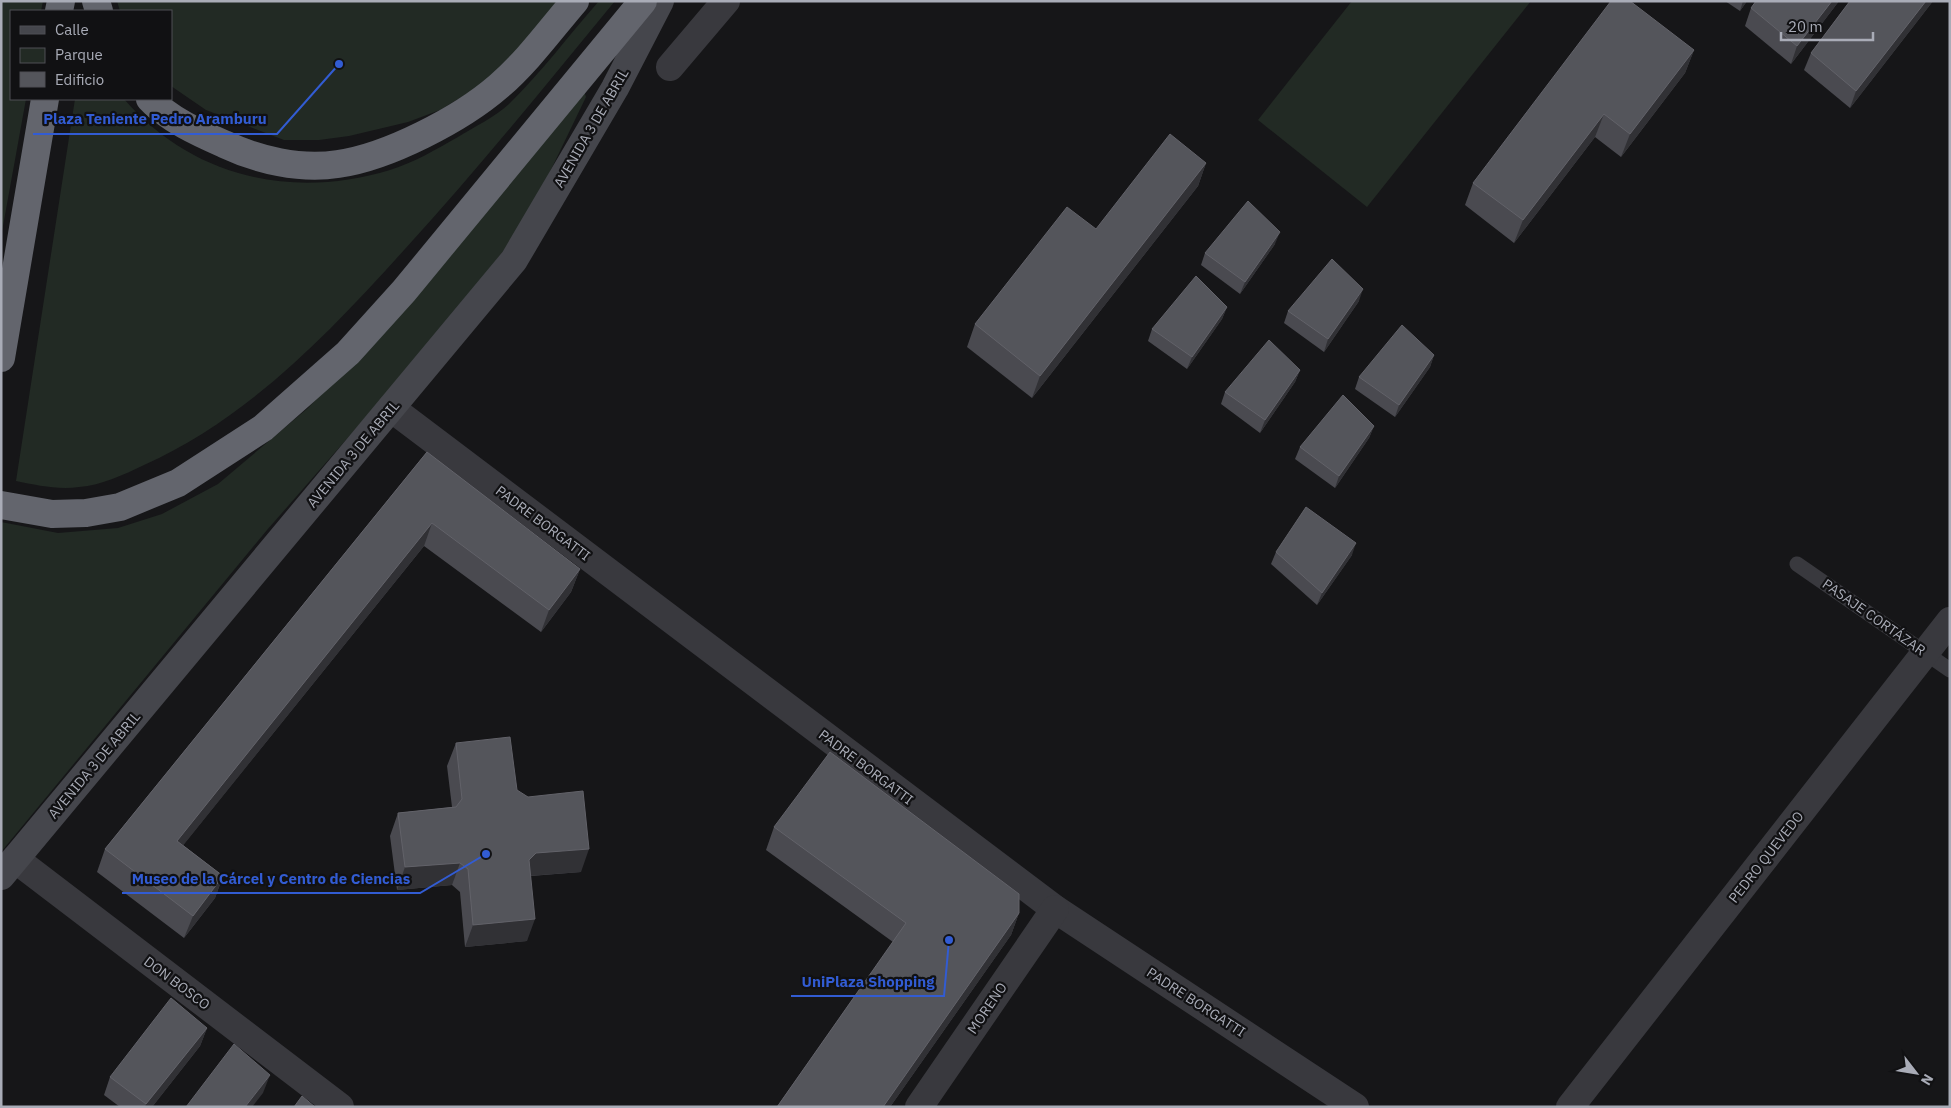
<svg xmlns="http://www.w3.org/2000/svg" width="1951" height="1108" font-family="'IBM Plex Sans',sans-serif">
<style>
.green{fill:#222a24}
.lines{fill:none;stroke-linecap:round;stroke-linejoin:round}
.lane{stroke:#39393e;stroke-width:15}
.street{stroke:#39393e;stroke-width:28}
.secondary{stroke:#45464c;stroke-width:28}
.highway{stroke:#63656d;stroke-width:28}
.wall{fill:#4a4a50}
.shaded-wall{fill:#313135}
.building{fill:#54555b;stroke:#626269}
.labels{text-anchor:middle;stroke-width:4.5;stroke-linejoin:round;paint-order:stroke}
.street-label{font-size:14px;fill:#a9acb7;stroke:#111113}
.leader{fill:none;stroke:#325cd3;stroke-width:2}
.callout-dot{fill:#325cd3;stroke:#111113;stroke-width:2}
.callout-label{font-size:15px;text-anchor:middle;font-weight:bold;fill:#325cd3;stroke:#111113;stroke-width:4.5;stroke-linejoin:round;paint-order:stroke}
</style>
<rect width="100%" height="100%" fill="#161618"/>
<!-- green -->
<g class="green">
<path d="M1 1H43L41 11H11V99H26L1 237Z"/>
<path d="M117 1H562L493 77 468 93 440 110 408 122 349 136 319 140H284L206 110 171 86V11H120Z"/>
<path d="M599 1H615C546 85 478 169 405 249 329 333 249 418 144 465 123 475 102 485 79 487 58 490 36 485 16 481L75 99H124C192 177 291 200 390 170 413 163 437 149 458 137 474 127 495 117 509 104 541 73 569 35 599 1Z"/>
<path d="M1352 1H1531L1367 207 1258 120Z"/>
<path d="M584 91 586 97 532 209 513 239 429 345 267 530 1 852V522L58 533 118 528 162 514 218 484 308 408 407 303Z"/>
</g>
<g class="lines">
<!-- lane -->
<path class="lane" d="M1797 564 1950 670"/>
<!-- street -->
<g class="street">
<path d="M670 67 726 1"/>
<path d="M391 408 1055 909 1355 1107"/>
<path d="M15 859 340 1107"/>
<path d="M919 1107 1055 909"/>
<path d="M1570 1107 1950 621"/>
</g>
<!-- secondary -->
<path class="secondary" d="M1 876 514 260 615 88 660 1"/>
<!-- highway -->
<g class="highway">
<path d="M96 1 99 11"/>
<path d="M59 11 61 1"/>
<path d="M150 99C168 119 199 133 224 144 258 160 300 170 338 164 388 157 461 119 499 86 528 61 550 30 575 1"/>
<path d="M1 358 45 99"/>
<path d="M1 505 52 514 86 513 120 507 178 483 263 428 348 353 404 291 643 1"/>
</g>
</g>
<!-- wall -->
<g class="wall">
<path d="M1725 1H1747L1740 11Z"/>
<path d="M1756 1H1839L1791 64 1745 26 1751 8Z"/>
<path d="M1850 1H1933L1850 108 1804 70 1811 53Z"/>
<path d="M1694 50 1685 73 1621 157 1595 137 1514 243 1465 205 1473 183Z"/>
<path d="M1206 163 1198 186 1032 398 967 347 975 324 1096 229Z"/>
<path d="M1275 244 1240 294 1201 265 1205 253Z"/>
<path d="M1359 301 1324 352 1284 323 1288 311Z"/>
<path d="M1227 307 1222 319 1187 369 1148 341 1152 329Z"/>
<path d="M1434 355 1430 367 1395 417 1355 389 1359 377Z"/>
<path d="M1300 370 1295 382 1260 433 1221 404 1225 392Z"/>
<path d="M1374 426 1369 438 1335 488 1295 459 1300 447Z"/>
<path d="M427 452 580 569 571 592 541 632 424 546 183 845 223 876 215 898 184 938 97 872 105 849Z"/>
<path d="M1276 552 1352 555 1317 605 1271 564Z"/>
<path d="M456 743 517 790 581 872 531 876 527 941 465 947 460 892 452 885 397 890 390 836 398 813 452 807 447 766Z"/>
<path d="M774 827 1019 913 1011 935 890 1107H777L893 942 766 850Z"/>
<path d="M207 1028 200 1046 152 1107H120L104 1095 110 1077Z"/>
</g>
<!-- shaded-wall -->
<g class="shaded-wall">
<path d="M1743 1H1747L1740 11Z"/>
<path d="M1832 1H1839L1791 64 1797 46Z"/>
<path d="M1926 1H1933L1850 108 1856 91Z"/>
<path d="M1694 50 1685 73 1621 157 1630 134Z"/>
<path d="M1604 114 1595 137 1514 243 1523 220Z"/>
<path d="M1206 163 1198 186 1032 398 1040 376Z"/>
<path d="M1280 232 1275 244 1240 294 1245 282Z"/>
<path d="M1363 289 1359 301 1324 352 1328 339Z"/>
<path d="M1227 307 1222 319 1187 369 1192 357Z"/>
<path d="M1434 355 1430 367 1395 417 1399 405Z"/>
<path d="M1300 370 1295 382 1260 433 1265 420Z"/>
<path d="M1374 426 1369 438 1335 488 1339 476Z"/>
<path d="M432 523 424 546 169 863 177 841Z"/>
<path d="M1356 543 1352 555 1317 605 1322 593Z"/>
<path d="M580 569 571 592 541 632 549 610Z"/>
<path d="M589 849 581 872 528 876 529 860 536 853Z"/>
<path d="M460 863 452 885 397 890 405 867Z"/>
<path d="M223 876 215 898 184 938 193 916Z"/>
<path d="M1019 913 1011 935 890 1107H883Z"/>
<path d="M535 919 527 941 465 947 473 925Z"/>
<path d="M207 1028 200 1046 152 1107H145L146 1104Z"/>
<path d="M270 1075 263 1093 252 1107H245Z"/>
</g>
<!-- building -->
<g class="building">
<path d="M1611 1H1630L1694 50 1630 134 1604 114 1523 220 1473 183Z"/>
<path d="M1756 1H1832L1797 46 1751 8Z"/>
<path d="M1850 1H1926L1856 91 1811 53Z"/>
<path d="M1170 134 1206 163 1040 376 975 324 1067 207 1096 229Z"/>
<path d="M1248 201 1280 232 1245 282 1205 253Z"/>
<path d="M1332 259 1363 289 1328 339 1288 311Z"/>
<path d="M1196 276 1227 307 1192 357 1152 329Z"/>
<path d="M1402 325 1434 355 1399 405 1359 377Z"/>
<path d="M1269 340 1300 370 1265 420 1225 392Z"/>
<path d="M1343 395 1374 426 1339 476 1300 447Z"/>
<path d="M427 452 580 569 549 610 432 523 177 841 223 876 193 916 105 849Z"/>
<path d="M1306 507 1356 543 1322 593 1276 552Z"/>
<path d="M510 737 517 790 528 797 583 791 589 849 536 853 529 860 535 919 473 925 468 869 460 863 405 867 398 813 456 807 462 799 456 743Z"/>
<path d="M830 752 1019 894V913L883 1107H777L906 923 774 827Z"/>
<path d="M171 998 207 1028 146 1104 110 1077Z"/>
<path d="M234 1044 270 1075 245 1107H186Z"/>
<path d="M302 1096 315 1107H294Z"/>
</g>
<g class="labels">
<!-- street labels -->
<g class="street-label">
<text transform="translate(591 128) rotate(-60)" y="5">AVENIDA 3 DE ABRIL</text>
<text transform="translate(353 454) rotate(-50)" y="5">AVENIDA 3 DE ABRIL</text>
<text transform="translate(543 523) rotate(37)" y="5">PADRE BORGATTI</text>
<text transform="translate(1874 617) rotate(35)" y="5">PASAJE CORTÁZAR</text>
<text transform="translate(94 765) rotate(-50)" y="5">AVENIDA 3 DE ABRIL</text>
<text transform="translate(866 767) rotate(37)" y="5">PADRE BORGATTI</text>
<text transform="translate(1766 857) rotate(-52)" y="5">PEDRO QUEVEDO</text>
<text transform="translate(177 983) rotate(37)" y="5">DON BOSCO</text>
<text transform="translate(1196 1002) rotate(33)" y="5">PADRE BORGATTI</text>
<text transform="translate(987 1008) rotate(-56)" y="5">MORENO</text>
</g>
</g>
<!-- callouts -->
<path class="leader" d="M339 64L277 134H33M486 854L420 893H122M949 940L944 996H791"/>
<g class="callout-dot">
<circle cx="339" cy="64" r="5"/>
<circle cx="486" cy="854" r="5"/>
<circle cx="949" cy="940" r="5"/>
</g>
<g class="callout-label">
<text x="155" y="124">Plaza Teniente Pedro Aramburu</text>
<text x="271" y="884">Museo de la Cárcel y Centro de Ciencias</text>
<text x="868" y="987">UniPlaza Shopping</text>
</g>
<!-- border -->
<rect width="1951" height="1108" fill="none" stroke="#a9acb7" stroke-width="5"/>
<!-- legend -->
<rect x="10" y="10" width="162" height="90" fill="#111113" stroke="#4e4f55"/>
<rect x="20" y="26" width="25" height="8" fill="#45464c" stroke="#4e4f55"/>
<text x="55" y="35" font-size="15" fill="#a9acb7">Calle</text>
<rect x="20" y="48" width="25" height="15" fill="#222a24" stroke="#4e4f55"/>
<text x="55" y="60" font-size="15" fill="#a9acb7">Parque</text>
<rect x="20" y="72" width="25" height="15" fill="#54555b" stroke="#4e4f55"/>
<text x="55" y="85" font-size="15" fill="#a9acb7">Edificio</text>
<!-- north arrow -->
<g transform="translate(1916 1073) rotate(121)" stroke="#111113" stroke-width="4" paint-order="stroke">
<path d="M0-4L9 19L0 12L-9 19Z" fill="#a9acb7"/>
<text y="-8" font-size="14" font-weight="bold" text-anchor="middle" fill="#a9acb7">N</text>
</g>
<!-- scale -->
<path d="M1781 32v8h92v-8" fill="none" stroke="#a9acb7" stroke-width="2.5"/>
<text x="1788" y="32" font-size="15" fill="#a9acb7" stroke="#111113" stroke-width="4" paint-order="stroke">20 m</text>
</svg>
